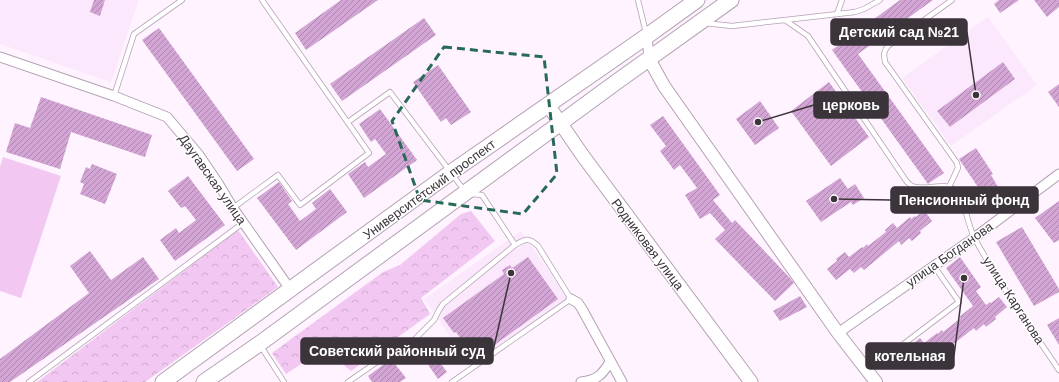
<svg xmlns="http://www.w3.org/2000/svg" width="1059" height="382" font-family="Helvetica,sans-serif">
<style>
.built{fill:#fce8fc}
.forest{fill:url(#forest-crowns)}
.pitch{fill:#f2c8f3}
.building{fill:url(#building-hatch)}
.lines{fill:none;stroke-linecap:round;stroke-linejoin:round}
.service-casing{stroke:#b4a2b4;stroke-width:6}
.minor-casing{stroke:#b4a2b4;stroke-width:11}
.tertiary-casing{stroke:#b4a2b4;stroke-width:14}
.secondary-casing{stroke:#b4a2b4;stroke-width:15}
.trunk-casing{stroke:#b4a2b4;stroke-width:17}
.service{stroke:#fff;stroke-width:4.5}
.minor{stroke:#fff;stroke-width:9}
.tertiary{stroke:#fff;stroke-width:12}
.secondary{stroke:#fff;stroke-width:13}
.trunk{stroke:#fff;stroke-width:15}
.marked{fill:none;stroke:#286a59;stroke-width:3;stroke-dasharray:8 5;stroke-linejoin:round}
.labels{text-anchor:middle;stroke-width:3;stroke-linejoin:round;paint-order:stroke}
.street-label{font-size:13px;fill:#3b343b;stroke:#fff}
.leader{fill:none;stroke:#3b343b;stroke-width:1.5}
.callout-dot{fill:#3b343b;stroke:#fff;stroke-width:1.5}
.callout{fill:#3b343b;stroke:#3b343b;stroke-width:1.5}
.callout-label{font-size:14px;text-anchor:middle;font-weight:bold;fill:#fff}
</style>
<defs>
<pattern id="forest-crowns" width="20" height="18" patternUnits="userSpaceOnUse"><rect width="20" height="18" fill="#f2c8f3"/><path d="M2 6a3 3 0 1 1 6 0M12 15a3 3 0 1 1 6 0" fill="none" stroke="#d0acd1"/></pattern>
<pattern id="building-hatch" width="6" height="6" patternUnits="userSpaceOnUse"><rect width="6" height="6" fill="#d3a5d4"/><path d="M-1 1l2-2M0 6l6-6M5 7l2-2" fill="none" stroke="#ac87ad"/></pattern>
</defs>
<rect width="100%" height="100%" fill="#fef3fe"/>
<!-- built -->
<g class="built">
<path d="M1 0H139L111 82 0 44V3Z"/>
<path d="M988 17 1037 85 951 146 902 78Z"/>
<path d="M521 231 570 301 473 369 424 299Z"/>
</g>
<!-- forest -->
<g class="forest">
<path d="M471 211 495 241 421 298 430 314 351 371 324 349 286 374 272 353 383 272 400 265 461 214Z"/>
<path d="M238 230 278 287 145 382H37Z"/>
</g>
<!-- pitch -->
<path class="pitch" d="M3 157 61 176 21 298 0 291V167Z"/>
<!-- building -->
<g class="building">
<path d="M94 0H105L100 16 90 12Z"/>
<path d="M341 0H378L306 50 295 33Z"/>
<path d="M900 0H933L858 54 944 173 929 183 928 184 832 50Z"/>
<path d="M999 0H1019L1000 13 994 4Z"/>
<path d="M1034 0H1059V7L1047 17Z"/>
<path d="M424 18 436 35 342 101 330 84Z"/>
<path d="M159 28 254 159 237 171 142 40Z"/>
<path d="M1003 62 1015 79 950 127 937 111Z"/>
<path d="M438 65 471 112 451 125 446 118 441 122 413 82Z"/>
<path d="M829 82 869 137 831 166 791 111Z"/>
<path d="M1059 84V107L1048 92Z"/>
<path d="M41 97 152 135 145 157 71 132 60 169 6 152 15 123 30 128Z"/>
<path d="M760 101 779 128 755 145 736 119Z"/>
<path d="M380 109 417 160 364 198 348 174 365 162 368 167 386 154 375 139 371 142 359 124Z"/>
<path d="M663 116 720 195 713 200 732 223 735 220 789 277 794 283 775 301 715 239 725 230 710 213 700 219 685 195 697 188 680 165 674 170 660 151 666 146 650 125Z"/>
<path d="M976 148 993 174 991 175 998 187 984 196 959 159Z"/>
<path d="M92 164 117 174 105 204 80 194 84 184 80 182 86 167 90 169Z"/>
<path d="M188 176 225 225 175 261 160 240 176 228 179 233 196 220 185 206 181 208 168 191Z"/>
<path d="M840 178 848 189 855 184 864 198 853 205 851 202 821 222 806 201Z"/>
<path d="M279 182 292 201 288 204 300 221 316 209 312 203 330 189 347 212 296 250 257 198Z"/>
<path d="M1059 201V240L1054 243 1035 218Z"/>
<path d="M924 210 932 221 920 231 921 233 912 241 909 238 901 245 899 241 864 270 861 267 854 273 850 269 836 280 827 269 837 261 836 259 845 252 849 257 862 247 863 248 867 244 868 246 886 232 885 230 893 223 897 228 910 217 911 219 915 216 916 217Z"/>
<path d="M1022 227 1059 289V292L1034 306 996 242Z"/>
<path d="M90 251 111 280 143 257 159 279 10 382H0V359L89 293 70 266Z"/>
<path d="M528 257 558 299 475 359 456 332 454 333 443 318 504 274 502 270 510 265 512 268Z"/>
<path d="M960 257 981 287 976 291 986 305 990 302 991 303 999 297 1007 307 995 317 996 319 986 327 984 324 976 331 974 328 938 356 936 353 929 359 925 355 911 366 902 355 912 347 911 345 920 338 924 343 937 333 938 334 942 330 943 332 961 318 959 317 973 306 946 268Z"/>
<path d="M800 296 807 307 780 321 773 311Z"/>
<path d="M1059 318V345L1047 325Z"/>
<path d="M426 344 447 372 438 379 418 350Z"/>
<path d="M391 359 406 378 400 382H372L368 376Z"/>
</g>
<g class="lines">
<!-- service casing -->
<g class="service-casing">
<g id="service">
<path d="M638 0 646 33"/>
<path d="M837 14 842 0"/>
<path d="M785 20 855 12 864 9 880 0"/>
<path d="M705 23 732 26 785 20 808 36 907 182C909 183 910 185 912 186 925 192 944 180 956 191 965 200 968 227 975 239 1000 285 1030 327 1059 370"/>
<path d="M114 96 134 34 182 0"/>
<path d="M348 122 390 92 464 190"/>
<path d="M949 187 958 168 957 163 885 62C884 55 883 52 888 46L952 0"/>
<path d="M472 194 482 195 515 245"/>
<path d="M233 208 278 175 300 205 369 153 262 0"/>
<path d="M260 345 284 382"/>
<path d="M868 371 959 302 934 266"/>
<path d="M29 382 243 223"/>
<path d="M348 382 400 346 413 341 434 320 439 310 443 304 515 245C526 239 528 237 538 246L571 299 452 382"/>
</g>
</g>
<!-- minor casing -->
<g class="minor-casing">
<g id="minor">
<path d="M647 36 649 59"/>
<path d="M0 57 114 96 167 117 199 155 218 183 233 208 290 289"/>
<path d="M571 299 578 303 582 309 622 382"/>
<path d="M838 333 974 238 1059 174"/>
<path d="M581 382C597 380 602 375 610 362"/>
</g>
</g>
<!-- tertiary casing -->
<g class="tertiary-casing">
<path id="tertiary" d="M649 59 664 86 838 333 876 382"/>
</g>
<!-- secondary casing -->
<g class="secondary-casing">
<path id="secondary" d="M548 105 583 156 751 382"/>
</g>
<!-- trunk casing -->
<g class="trunk-casing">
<g id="trunk">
<path d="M163 382 450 173 647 36 697 0"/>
<path d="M204 382 259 344 615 83 731 0"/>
</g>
</g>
<!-- service -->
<use href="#service" class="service"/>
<!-- minor -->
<use href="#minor" class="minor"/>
<!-- tertiary -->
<use href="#tertiary" class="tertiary"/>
<!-- secondary -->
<use href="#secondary" class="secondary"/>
<!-- trunk -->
<use href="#trunk" class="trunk"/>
</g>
<!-- marked area -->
<path class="marked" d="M444 47 544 57 557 174 523 214 420 200 392 121Z"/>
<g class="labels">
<!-- street labels -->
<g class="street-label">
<text transform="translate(213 179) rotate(55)" y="5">Даугавская улица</text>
<text transform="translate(429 189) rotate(-36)" y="5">Университетский проспект</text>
<text transform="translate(648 244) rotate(53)" y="5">Родниковая улица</text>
<text transform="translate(949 254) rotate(-35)" y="5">улица Богданова</text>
<text transform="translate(1014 300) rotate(57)" y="5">улица Карганова</text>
</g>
</g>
<!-- callouts -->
<path class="leader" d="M976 95L967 32M758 122L814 105M834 199L891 200M511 273L493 351M964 278L954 356"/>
<g class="callout-dot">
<circle cx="976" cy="95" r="4"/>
<circle cx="758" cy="122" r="4"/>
<circle cx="834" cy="199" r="4"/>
<circle cx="511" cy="273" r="4"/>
<circle cx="964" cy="278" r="4"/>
</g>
<g class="callout">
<rect x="831" y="19" width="136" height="26" rx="4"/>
<rect x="814" y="92" width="74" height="26" rx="4"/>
<rect x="891" y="187" width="147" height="26" rx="4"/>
<rect x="301" y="338" width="192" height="26" rx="4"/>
<rect x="866" y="343" width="88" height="26" rx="4"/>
</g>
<g class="callout-label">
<text x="899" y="37">Детский сад №21</text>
<text x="851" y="110">церковь</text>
<text x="964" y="205">Пенсионный фонд</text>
<text x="397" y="356">Советский районный суд</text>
<text x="910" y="361">котельная</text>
</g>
</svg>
